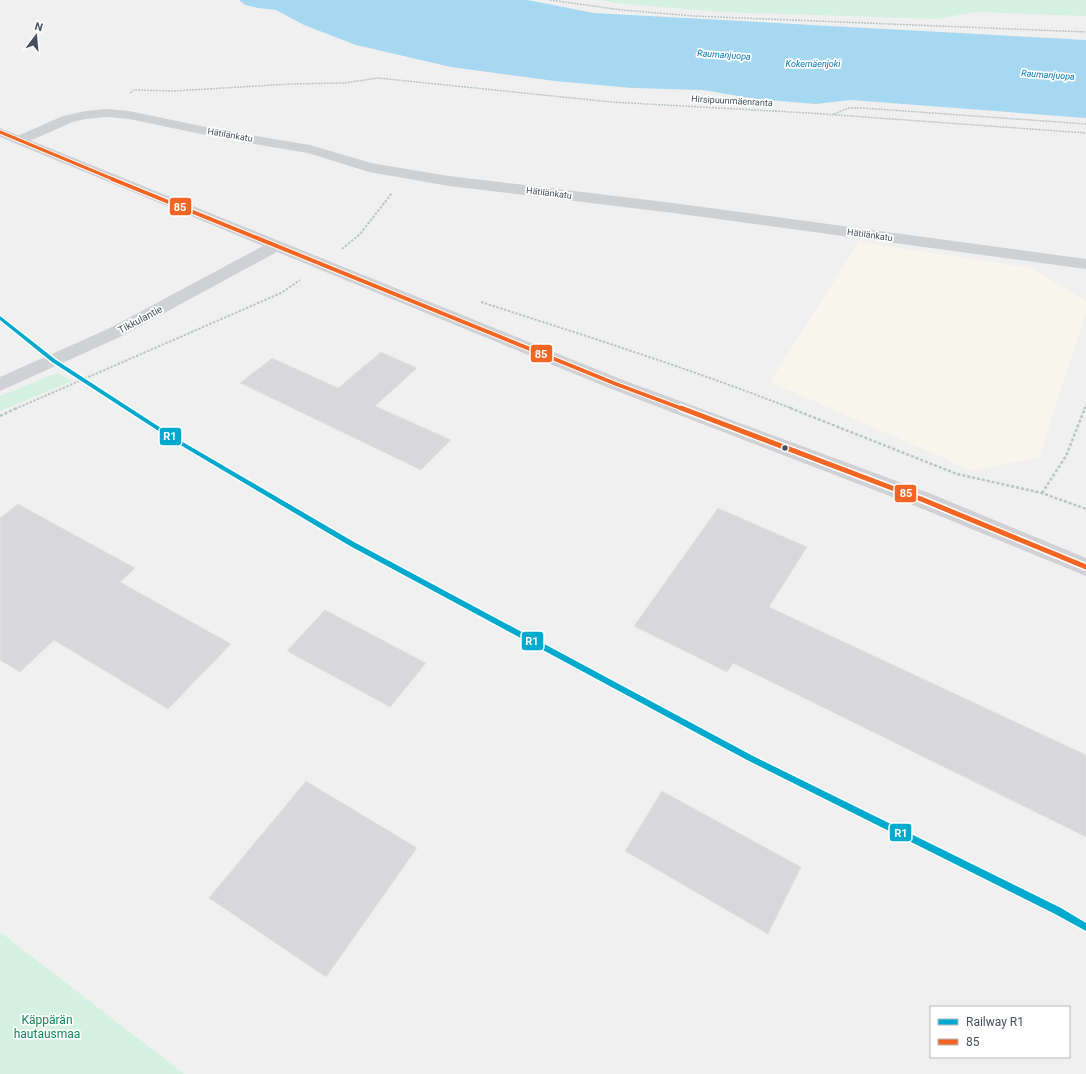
<svg xmlns="http://www.w3.org/2000/svg" width="1086" height="1074" font-family="Roboto,sans-serif">
<style>
.commercial{fill:#f8f6ec}
.green{fill:#d4f1e2}
.water{fill:#a6d8f1}
.building{fill:#d8d8db;stroke:#e2e2e3}
.lines{fill:none;stroke-linecap:round;stroke-linejoin:round}
.path-far2{stroke:#bac6c4;stroke-width:1.5;stroke-dasharray:2 1;stroke-linecap:butt}
.path-far1{stroke:#bac6c4;stroke-width:2;stroke-dasharray:2.5 1.5;stroke-linecap:butt}
.path{stroke:#bac6c4;stroke-width:2.5;stroke-dasharray:3 2;stroke-linecap:butt}
.street{fill:#ced1d4;fill-rule:evenodd}
.secondary{fill:#cfd1d5;fill-rule:evenodd}
.bus-1-far2-casing{stroke:#fff;stroke-width:5}
.bus-1-far1-casing{stroke:#fff;stroke-width:6}
.bus-1-casing{stroke:#fff;stroke-width:8}
.bus-1-far2{stroke:#f26522;stroke-width:3}
.bus-1-far1{stroke:#f26522;stroke-width:4}
.bus-1{stroke:#f26522;stroke-width:5}
.rail-1-casing{stroke:#fff;stroke-width:3}
.rail-1{fill:#00a9ce;fill-rule:evenodd}
.bus-dot{fill:#46505e;stroke:#fff;stroke-width:1.5}
.labels{text-anchor:middle;stroke-width:3.5;stroke-linejoin:round;paint-order:stroke}
.far-water-label{font-size:9px;font-style:italic;fill:#037ab4;stroke:#fff}
.far-street-label{font-size:9px;fill:#46505e;stroke:#fff}
.street-label{font-size:10px;fill:#46505e;stroke:#fff}
.near-park-label{font-size:12px;fill:#118559;stroke:#fff}
.line-badge{stroke:#fff;stroke-width:1.5}
.badge-label{font-size:11px;text-anchor:middle;font-weight:bold;fill:#fff}
</style>
<rect width="100%" height="100%" fill="#f1f0f0"/>
<!-- commercial -->
<path class="commercial" d="M859 242 1031 268 1086 301V312L1039 458 971 470 770 382Z"/>
<!-- green -->
<g class="green">
<path d="M601 0H1086V16L975 12 937 19 721 12 615 3Z"/>
<path d="M57 373 72 381 0 411V396Z"/>
<path d="M0 932 184 1074H0Z"/>
</g>
<!-- water -->
<path class="water" d="M239 0H527L594 13 1086 40V118L851 100 816 104 756 99 703 90 632 88 555 81 451 67 356 45 304 25 276 10 258 8 245 5Z"/>
<!-- building -->
<g class="building">
<path d="M381 352 417 368 375 406 451 440 421 470 240 383 272 358 338 388Z"/>
<path d="M18 504 135 568 120 582 231 644 168 709 54 640 20 672 0 660V518Z"/>
<path d="M718 508 807 547 769 607 1086 755V837L733 663 727 672 634 626Z"/>
<path d="M325 610 426 663 390 707 287 651Z"/>
<path d="M306 781 417 848 326 977 209 898Z"/>
<path d="M662 791 801 867 768 934 625 851Z"/>
</g>
<g class="lines">
<!-- path-far2 -->
<g class="path-far2">
<path d="M550 0 622 10 694 16 1086 32"/>
<path d="M130 93 134 90 174 91 290 84 344 83 378 78 611 102 809 113 1086 133"/>
<path d="M834 114 849 108H862L1086 124"/>
</g>
<!-- path-far1 -->
<g class="path-far1">
<path d="M342 249 360 234 392 193"/>
<path d="M481 302C586 336 691 369 793 409"/>
<path d="M15 409 281 293 300 280"/>
<path d="M1084 409 1086 405"/>
</g>
<!-- path -->
<g class="path">
<path d="M790 408 957 474 1042 493 1086 509"/>
<path d="M0 416 17 408"/>
<path d="M1042 493 1066 456 1085 408"/>
</g>
<!-- street -->
<path class="street" d="M107 109 129 111 225 131 310 145 371 163 449 176 673 203 1086 259V269L673 213 449 186 369 172 308 153 225 139 129 119 107 117 85 119 73 122 25 143 20 144 15 143 13 140 15 137 63 116 85 111Z"/>
<!-- secondary -->
<path class="secondary" d="M0 128 623 380 929 493 1086 558V576L913 505 609 388 277 252 120 337 0 391V377L108 329 263 246 0 137Z"/>
<!-- bus-1-far2 casing -->
<g class="bus-1-far2-casing">
<path id="bus-1-far2" d="M0 132 115 180"/>
</g>
<!-- bus-1-far1 casing -->
<g class="bus-1-far1-casing">
<path id="bus-1-far1" d="M112 179 616 384 683 409"/>
</g>
<!-- bus-1 casing -->
<g class="bus-1-casing">
<path id="bus-1" d="M681 408 921 499 1086 567"/>
</g>
<!-- bus-1-far2 -->
<use href="#bus-1-far2" class="bus-1-far2"/>
<!-- bus-1-far1 -->
<use href="#bus-1-far1" class="bus-1-far1"/>
<!-- bus-1 -->
<use href="#bus-1" class="bus-1"/>
<!-- rail-1 casing -->
<g class="rail-1-casing">
<path id="rail-1" d="M0 316 56 360 181 441 354 542 753 756 1061 908 1086 923V931L1055 914 747 760 350 546 177 443 52 362 0 320Z"/>
</g>
<!-- rail-1 -->
<use href="#rail-1" class="rail-1"/>
</g>
<!-- markers -->
<circle class="bus-dot" cx="785" cy="448" r="3.5"/>
<g class="labels">
<!-- far-water labels -->
<g class="far-water-label">
<text transform="translate(724 55) rotate(4)" y="3">Raumanjuopa</text>
<text x="813" y="67">Kokemäenjoki</text>
<text transform="translate(1048 75) rotate(4)" y="3">Raumanjuopa</text>
</g>
<!-- far-street labels -->
<g class="far-street-label">
<text transform="translate(732 101) rotate(3)" y="3">Hirsipuunmäenranta</text>
<text transform="translate(230 135) rotate(10)" y="3">Hätilänkatu</text>
<text transform="translate(549 193) rotate(7)" y="3">Hätilänkatu</text>
<text transform="translate(870 235) rotate(8)" y="3">Hätilänkatu</text>
</g>
<!-- street labels -->
<g class="street-label">
<text transform="translate(140 319) rotate(-28)" y="4">Tikkulantie</text>
</g>
<!-- near-park labels -->
<g class="near-park-label">
<text x="47" y="1024">Käppärän<tspan x="47" dy="14">hautausmaa</tspan></text>
</g>
</g>
<g class="line-badge">
<rect x="169" y="197" width="23" height="19" rx="4" fill="#f26522"/>
<rect x="530" y="344" width="23" height="19" rx="4" fill="#f26522"/>
<rect x="159" y="427" width="23" height="19" rx="4" fill="#00a9ce"/>
<rect x="894" y="484" width="23" height="19" rx="4" fill="#f26522"/>
<rect x="521" y="631" width="23" height="20" rx="4" fill="#00a9ce"/>
<rect x="889" y="823" width="23" height="19" rx="4" fill="#00a9ce"/>
</g>
<g class="badge-label">
<text x="180" y="211">85</text>
<text x="541" y="358">85</text>
<text x="170" y="440">R1</text>
<text x="906" y="497">85</text>
<text x="532" y="645">R1</text>
<text x="901" y="837">R1</text>
</g>
<!-- legend -->
<rect x="930" y="1006" width="140" height="52" fill="#ffffff" stroke="#b5b9bf"/>
<rect x="938" y="1019" width="20" height="6" fill="#00a9ce" stroke="#b5b9bf"/>
<text x="966" y="1026" font-size="12" fill="#46505e">Railway R1</text>
<rect x="938" y="1039" width="20" height="6" fill="#f26522" stroke="#b5b9bf"/>
<text x="966" y="1046" font-size="12" fill="#46505e">85</text>
<!-- north arrow -->
<g transform="translate(36 36) rotate(16)" stroke="#ffffff" stroke-width="3" paint-order="stroke">
<path d="M0-3L7 15L0 10L-7 15Z" fill="#46505e"/>
<text y="-6" font-size="11" font-weight="bold" text-anchor="middle" fill="#46505e">N</text>
</g>
</svg>
